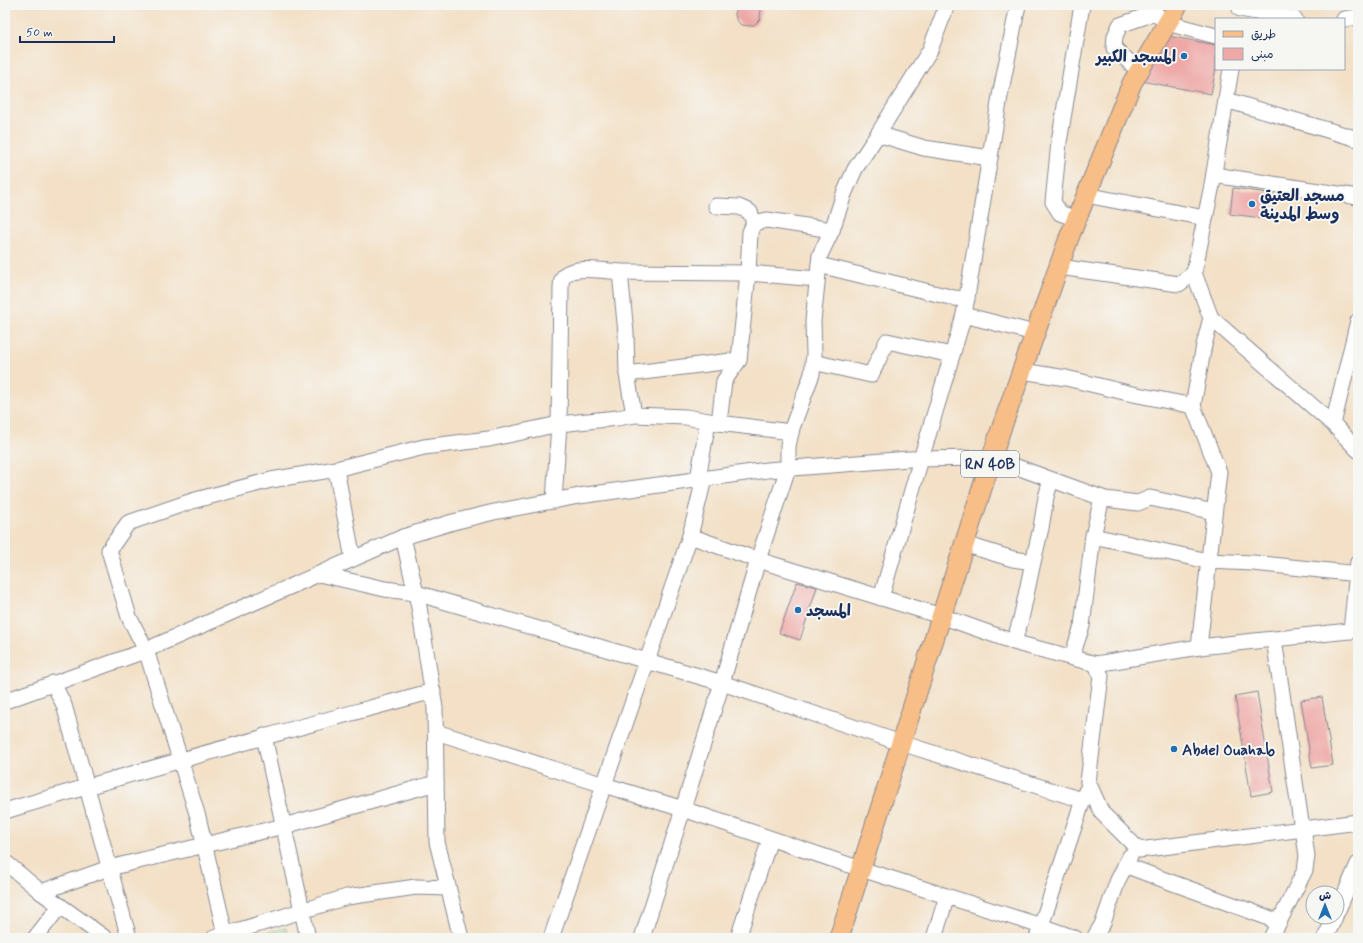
<svg xmlns="http://www.w3.org/2000/svg" width="1363" height="943" font-family="Mynerve,'Playpen Sans Arabic',sans-serif">
<style>
.green{fill:#abd986;stroke:#638472}
.building{fill:#eea9a7}
.lines{fill:none;stroke-linecap:round;stroke-linejoin:round}
.minor-casing{stroke:#878892;stroke-width:17}
.major-casing{stroke:#878892;stroke-width:21}
.minor{stroke:#fff;stroke-width:15}
.major{stroke:#f7be87;stroke-width:19}
.poi-dot{fill:#1f6fb2;stroke:#f6f6f2;stroke-width:1.5}
.labels{text-anchor:middle;stroke-width:4;stroke-linejoin:round;paint-order:stroke}
.shield{fill:#f6f6f2;stroke:#5d6b8a;stroke-width:1}
.shield-label{font-size:15px;font-weight:bold;fill:#1b2f5e}
.poi-label{font-size:16px;font-weight:bold;fill:#1b2f5e;stroke:#f6f6f2;text-anchor:start}
</style>
<rect width="100%" height="100%" fill="#f6f6f2"/>
<filter id="ink" filterUnits="userSpaceOnUse"><feTurbulence type="fractalNoise" baseFrequency=".025" numOctaves="2"/><feDisplacementMap in="SourceGraphic" scale="8" xChannelSelector="R" yChannelSelector="G"/><feConvolveMatrix kernelMatrix="1 2 1 2 8 2 1 2 1" color-interpolation-filters="sRGB"/></filter>
<filter id="wash" filterUnits="userSpaceOnUse"><feTurbulence type="fractalNoise" baseFrequency=".012" numOctaves="4" result="noise"/><feDisplacementMap in="SourceGraphic" scale="16" xChannelSelector="R" yChannelSelector="G"/><feGaussianBlur stdDeviation="0.9" result="paint"/><feColorMatrix in="noise" values="0 0 0 0 0 0 0 0 0 0 0 0 0 0 0 0 0 1.4 0 .05"/><feComposite in="paint" operator="in"/></filter>
<g filter="url(#wash)">
<rect width="100%" height="100%" fill="#f3e0c6"/>
<!-- green -->
<path class="green" d="M286 928 288 938H244Z"/>
<g id="blocks">
<!-- building -->
<g class="building">
<path d="M738 5H759L761 9 760 19 754 25 750 26 741 25 736 19 735 14Z"/>
<path d="M1162 35 1216 45V68L1211 94 1141 81Z"/>
<path d="M1233 188 1274 194 1271 219 1230 214Z"/>
<path d="M797 582 817 587 800 640 779 633Z"/>
<path d="M1257 692 1273 792 1251 796 1235 696Z"/>
<path d="M1322 697 1333 765 1312 768 1301 700Z"/>
</g>
</g>
</g>
<g filter="url(#ink)">
<use href="#blocks" fill-opacity="0" stroke="#878892" stroke-width="1"/>
<g class="lines">
<!-- minor casing -->
<g class="minor-casing">
<g id="minor">
<path d="M947 5 930 50 878 134 924 148 990 158"/>
<path d="M1145 5 1167 23 1216 36"/>
<path d="M1240 9 1295 19"/>
<path d="M1344 19 1358 17"/>
<path d="M1231 69 1212 185 1194 273 1211 318 1333 424 1358 450"/>
<path d="M1139 71 1114 48 1115 36 1120 25 1155 13"/>
<path d="M1226 100 1358 139"/>
<path d="M1214 175 1358 197"/>
<path d="M1086 195 1205 218"/>
<path d="M716 206 739 207 750 212 754 223"/>
<path d="M1076 219 1060 213 1053 202 1059 142 1082 5"/>
<path d="M819 265 954 298 967 299"/>
<path d="M1059 267 1179 284 1194 273"/>
<path d="M964 315 1000 96 1018 5"/>
<path d="M813 362 871 375 887 341 952 355"/>
<path d="M1022 371 1066 378 1128 393 1193 406 1204 345 1211 318"/>
<path d="M627 374 739 360"/>
<path d="M1193 406 1219 472 1199 647"/>
<path d="M719 423 686 417 634 415 627 374 626 333 620 272 748 273 750 232 754 223 767 220 832 230"/>
<path d="M1333 424 1358 321"/>
<path d="M791 432 719 423 724 381 739 360 748 273 817 279"/>
<path d="M698 479 708 421"/>
<path d="M704 479 690 536 758 560 788 468V446L792 428 812 374 814 354 813 321 820 255 832 230 844 194 855 169 878 134"/>
<path d="M1102 498 1093 536 1208 561 1253 563 1358 574"/>
<path d="M554 501 559 424 617 418 634 415"/>
<path d="M403 537 419 607 435 708 437 842 461 938"/>
<path d="M964 544 1013 559 1033 562 1021 619 1014 642"/>
<path d="M353 559 336 469 424 447 489 439 559 424 561 288C561 284 561 279 564 276 572 265 607 271 620 272"/>
<path d="M1033 562 1041 528 1046 497 1051 480"/>
<path d="M319 574 385 589 416 593 647 661 604 785 683 809 722 683 647 661 690 536"/>
<path d="M881 598 921 459 964 315 1035 333"/>
<path d="M1351 631 1358 562"/>
<path d="M1274 639 1302 829"/>
<path d="M1074 658 1075 647 1082 626 1093 536"/>
<path d="M1096 664 1199 647 1358 630"/>
<path d="M53 683 64 705 129 938"/>
<path d="M5 701 139 653 403 537 453 522 494 512 579 496 767 470 909 459 992 458 1105 499 1138 503 1150 498 1214 512"/>
<path d="M436 732 604 785 551 938"/>
<path d="M264 736 308 938"/>
<path d="M1082 800 901 743 722 683 758 560 941 616 1020 644 1096 664 1101 676 1088 782 1102 813 1139 850 1358 822"/>
<path d="M5 811C147 768 290 730 433 691"/>
<path d="M5 862 41 892 105 938"/>
<path d="M1125 865C1176 885 1228 902 1279 922"/>
<path d="M41 892 109 868 284 826 436 783"/>
<path d="M1337 912 1358 864"/>
<path d="M35 938 60 906"/>
<path d="M214 938 347 897 416 887 448 888"/>
<path d="M226 938 198 817 146 650 129 617 109 550 128 523 192 501 271 480 336 469"/>
<path d="M642 938 683 809 861 869 1041 926 1075 938"/>
<path d="M738 938 770 839"/>
<path d="M934 938 947 896"/>
<path d="M1037 938 1086 791"/>
<path d="M1094 938 1103 923 1118 880 1130 856"/>
<path d="M1271 938 1305 870 1307 856 1303 829"/>
<path d="M1325 938 1335 917"/>
</g>
</g>
<!-- major casing -->
<g class="major-casing">
<path id="major" d="M839 938 999 435 1070 235 1132 83 1178 5"/>
</g>
<!-- minor -->
<use href="#minor" class="minor"/>
<!-- major -->
<use href="#major" class="major"/>
</g>
</g>
<!-- markers -->
<g class="poi-dot">
<circle cx="1184" cy="56" r="4"/>
<circle cx="1252" cy="204" r="4"/>
<circle cx="798" cy="610" r="4"/>
<circle cx="1174" cy="749" r="4"/>
</g>
<g class="labels">
<!-- shield labels -->
<rect class="shield" x="961" y="451" width="58" height="26" rx="3"/>
<g class="shield-label">
<text x="990" y="469">RN 40B</text>
</g>
<!-- poi labels -->
<g class="poi-label">
<text x="1176" y="62" text-anchor="end">المسجد الكبير</text>
<text x="1260" y="201">مسجد العتيق<tspan x="1260" dy="18">وسط المدينة</tspan></text>
<text x="806" y="616">المسجد</text>
<text x="1182" y="755">Abdel Ouahab</text>
</g>
</g>
<!-- margin -->
<rect width="1363" height="943" fill="none" stroke="#f6f6f2" stroke-width="20"/>
<!-- legend -->
<rect x="1215" y="18" width="130" height="52" fill="#f6f6f2" stroke="#9ea6b7"/>
<rect x="1223" y="31" width="20" height="6" fill="#f7be87" stroke="#9ea6b7"/>
<text x="1251" y="38" font-size="12" fill="#1b2f5e">طريق</text>
<rect x="1223" y="48" width="20" height="12" fill="#eea9a7" stroke="#9ea6b7"/>
<text x="1251" y="58" font-size="12" fill="#1b2f5e">مبنى</text>
<!-- north arrow -->
<g transform="translate(1325 905)"><circle r="19" fill="#f6f6f2" stroke="#9ea6b7"/>
<path d="M0-3L7 15L0 10L-7 15Z" fill="#1f6fb2"/>
<text y="-6" font-size="11" font-weight="bold" text-anchor="middle" fill="#1b2f5e">ش</text>
</g>
<!-- scale -->
<path d="M20 36v6h94v-6" fill="none" stroke="#1b2f5e" stroke-width="2"/>
<text x="26" y="36" font-size="12" fill="#1b2f5e" stroke="#f6f6f2" stroke-width="3" paint-order="stroke">50 m</text>
</svg>
